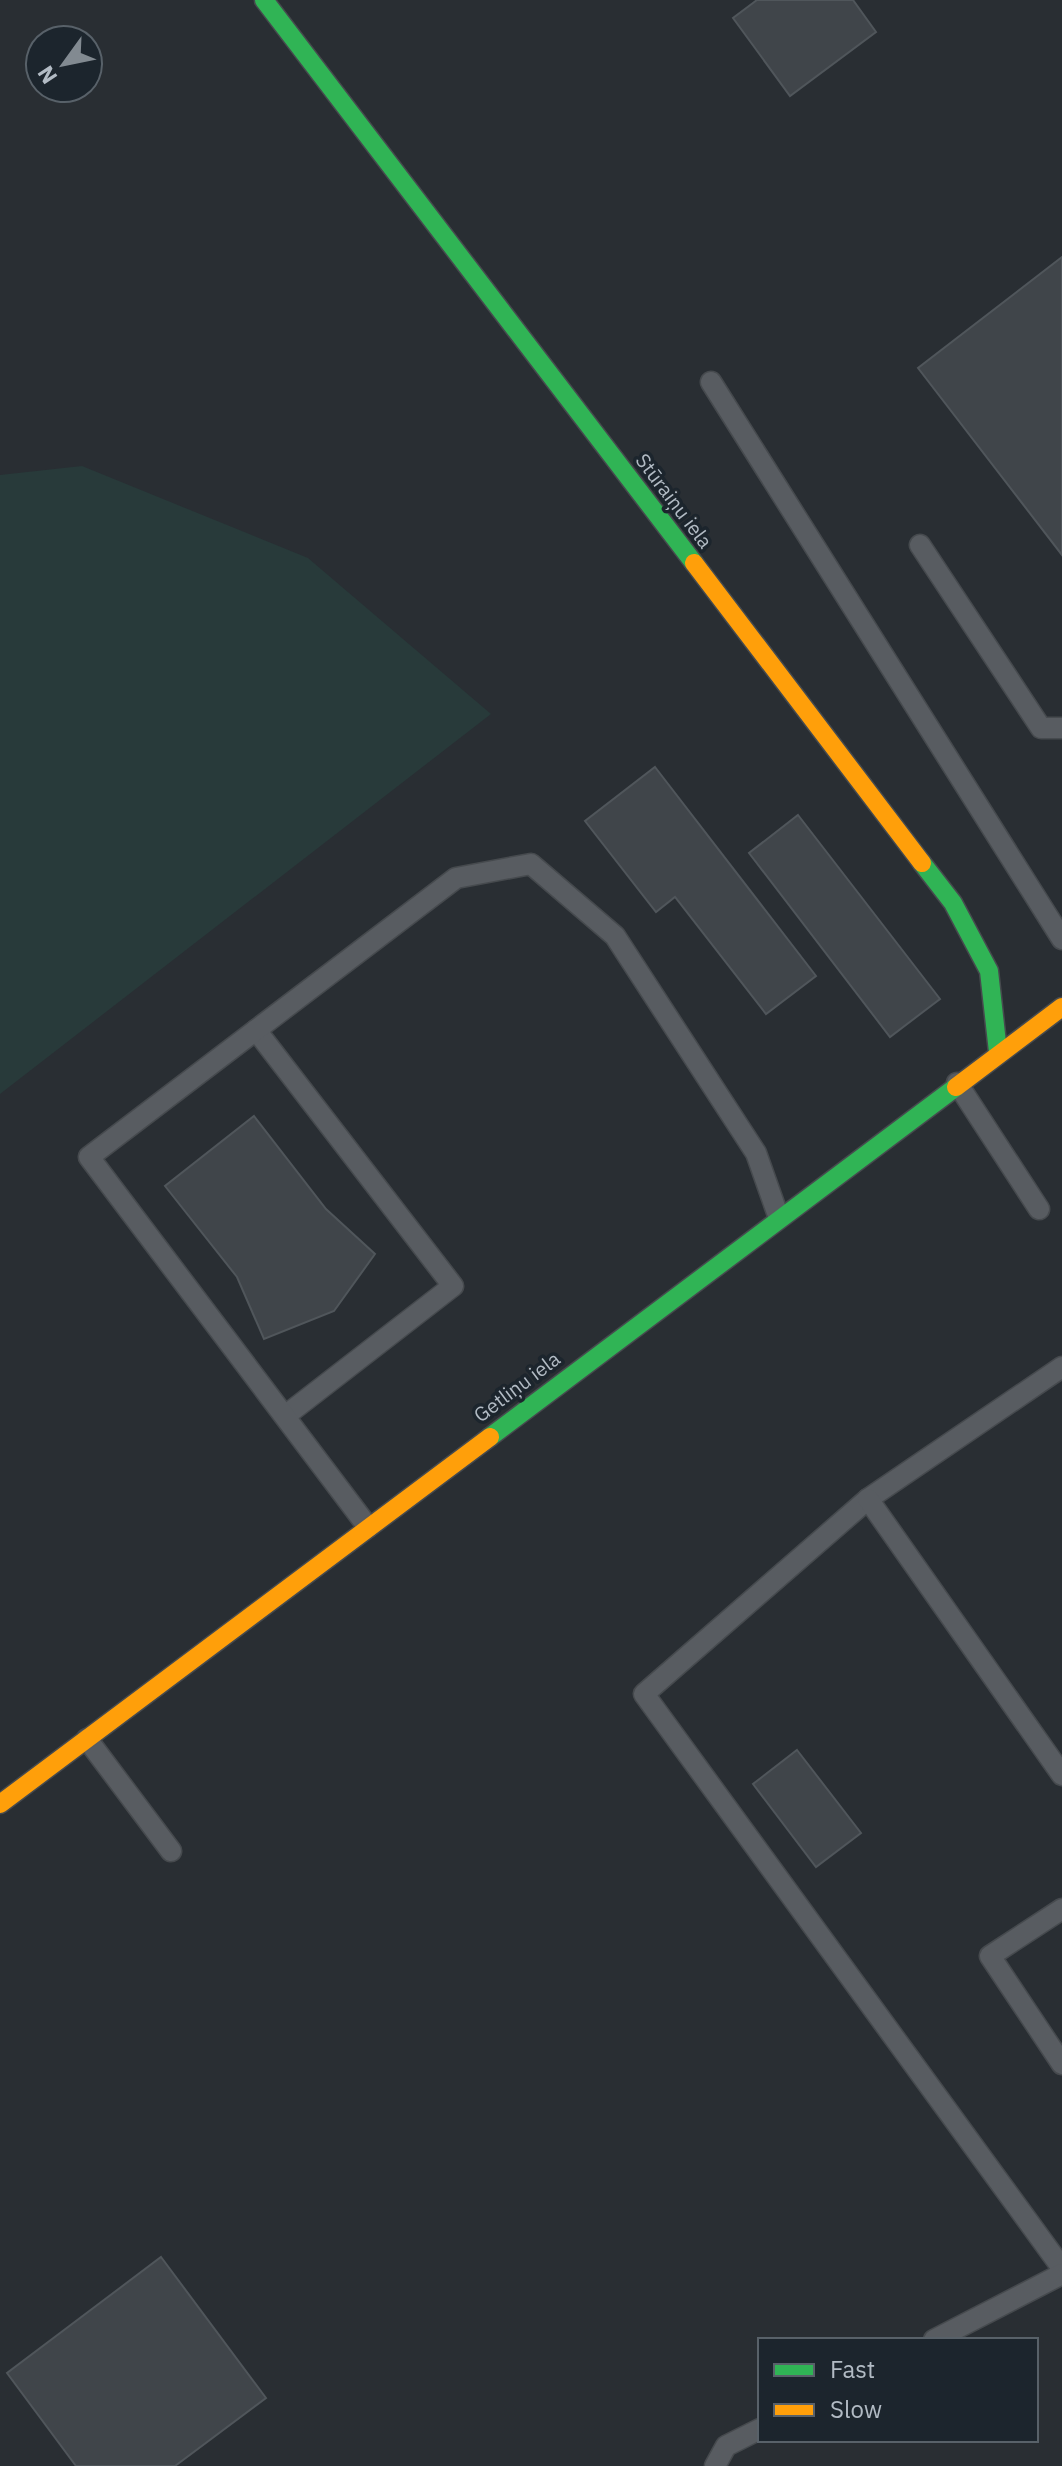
<svg xmlns="http://www.w3.org/2000/svg" width="1062" height="2466" font-family="'IBM Plex Sans',sans-serif">
<style>
.green{fill:#283a3a}
.building{fill:#40454a;stroke:#50565b;stroke-width:2}
.lines{fill:none;stroke-linecap:round;stroke-linejoin:round}
.lane-casing{stroke:#464a4e;stroke-width:23}
.fast-casing{stroke:#464a4e;stroke-width:21}
.slow-casing{stroke:#464a4e;stroke-width:21}
.lane{stroke:#585c61;stroke-width:20}
.fast{stroke:#30b455;stroke-width:18}
.slow{stroke:#ff9f0a;stroke-width:18}
.labels{text-anchor:middle;stroke-width:7;stroke-linejoin:round;paint-order:stroke}
.street-label{font-size:20px;fill:#b2bbc4;stroke:#1c252d}
</style>
<rect width="100%" height="100%" fill="#292e33"/>
<!-- green -->
<path class="green" d="M82 466 308 558 491 714 0 1094V475Z"/>
<!-- building -->
<g class="building">
<path d="M757 0H853L876 32 790 96 733 18Z"/>
<path d="M1062 257V555L918 368Z"/>
<path d="M655 767 816 976 766 1014 675 897 656 912 585 821Z"/>
<path d="M798 815 940 999 890 1037 749 853Z"/>
<path d="M254 1116 326 1209 375 1254 334 1311 264 1339 237 1277 165 1186Z"/>
<path d="M797 1750 861 1833 816 1867 753 1784Z"/>
<path d="M161 2257 266 2398 175 2466H76L7 2373Z"/>
</g>
<g class="lines">
<!-- lane casing -->
<g class="lane-casing">
<g id="lane">
<path d="M711 382 1062 939"/>
<path d="M920 545 1041 728H1062"/>
<path d="M256 1030 453 1286 285 1416"/>
<path d="M957 1083 1039 1209"/>
<path d="M1062 1367 868 1499 644 1694 1062 2268"/>
<path d="M868 1499 1062 1775"/>
<path d="M368 1527 89 1157 456 878 531 864 615 936 756 1153 779 1218"/>
<path d="M87 1739 171 1851"/>
<path d="M1062 1909 990 1956 1062 2064"/>
<path d="M934 2340 1062 2274"/>
<path d="M715 2466 726 2446 760 2429"/>
</g>
</g>
<!-- fast casing -->
<g class="fast-casing">
<g id="fast">
<path d="M264 0 694 563"/>
<path d="M922 863 953 903 989 971 998 1052"/>
<path d="M490 1437 956 1087"/>
</g>
</g>
<!-- slow casing -->
<g class="slow-casing">
<g id="slow">
<path d="M694 563 922 863"/>
<path d="M956 1087 1062 1007"/>
<path d="M0 1804 490 1437"/>
</g>
</g>
<!-- lane -->
<use href="#lane" class="lane"/>
<!-- fast -->
<use href="#fast" class="fast"/>
<!-- slow -->
<use href="#slow" class="slow"/>
</g>
<g class="labels">
<!-- street labels -->
<g class="street-label">
<text transform="translate(674 501) rotate(53)" y="7">Stūraiņu iela</text>
<text transform="translate(517 1387) rotate(-37)" y="7">Getliņu iela</text>
</g>
</g>
<!-- legend -->
<rect x="758" y="2338" width="280" height="104" fill="#1c252d" stroke="#586169" stroke-width="2"/>
<rect x="774" y="2364" width="40" height="12" fill="#30b455" stroke="#586169" stroke-width="2"/>
<text x="830" y="2378" font-size="24" fill="#b2bbc4">Fast</text>
<rect x="774" y="2404" width="40" height="12" fill="#ff9f0a" stroke="#586169" stroke-width="2"/>
<text x="830" y="2418" font-size="24" fill="#b2bbc4">Slow</text>
<!-- north arrow -->
<g transform="translate(64 64) rotate(237)"><circle r="38" fill="#1c252d" stroke="#586169" stroke-width="2"/>
<path d="M0-6L14 30L0 20L-14 30Z" fill="#828a91"/>
<text y="-12" font-size="22" font-weight="bold" text-anchor="middle" fill="#b2bbc4">N</text>
</g>
</svg>
